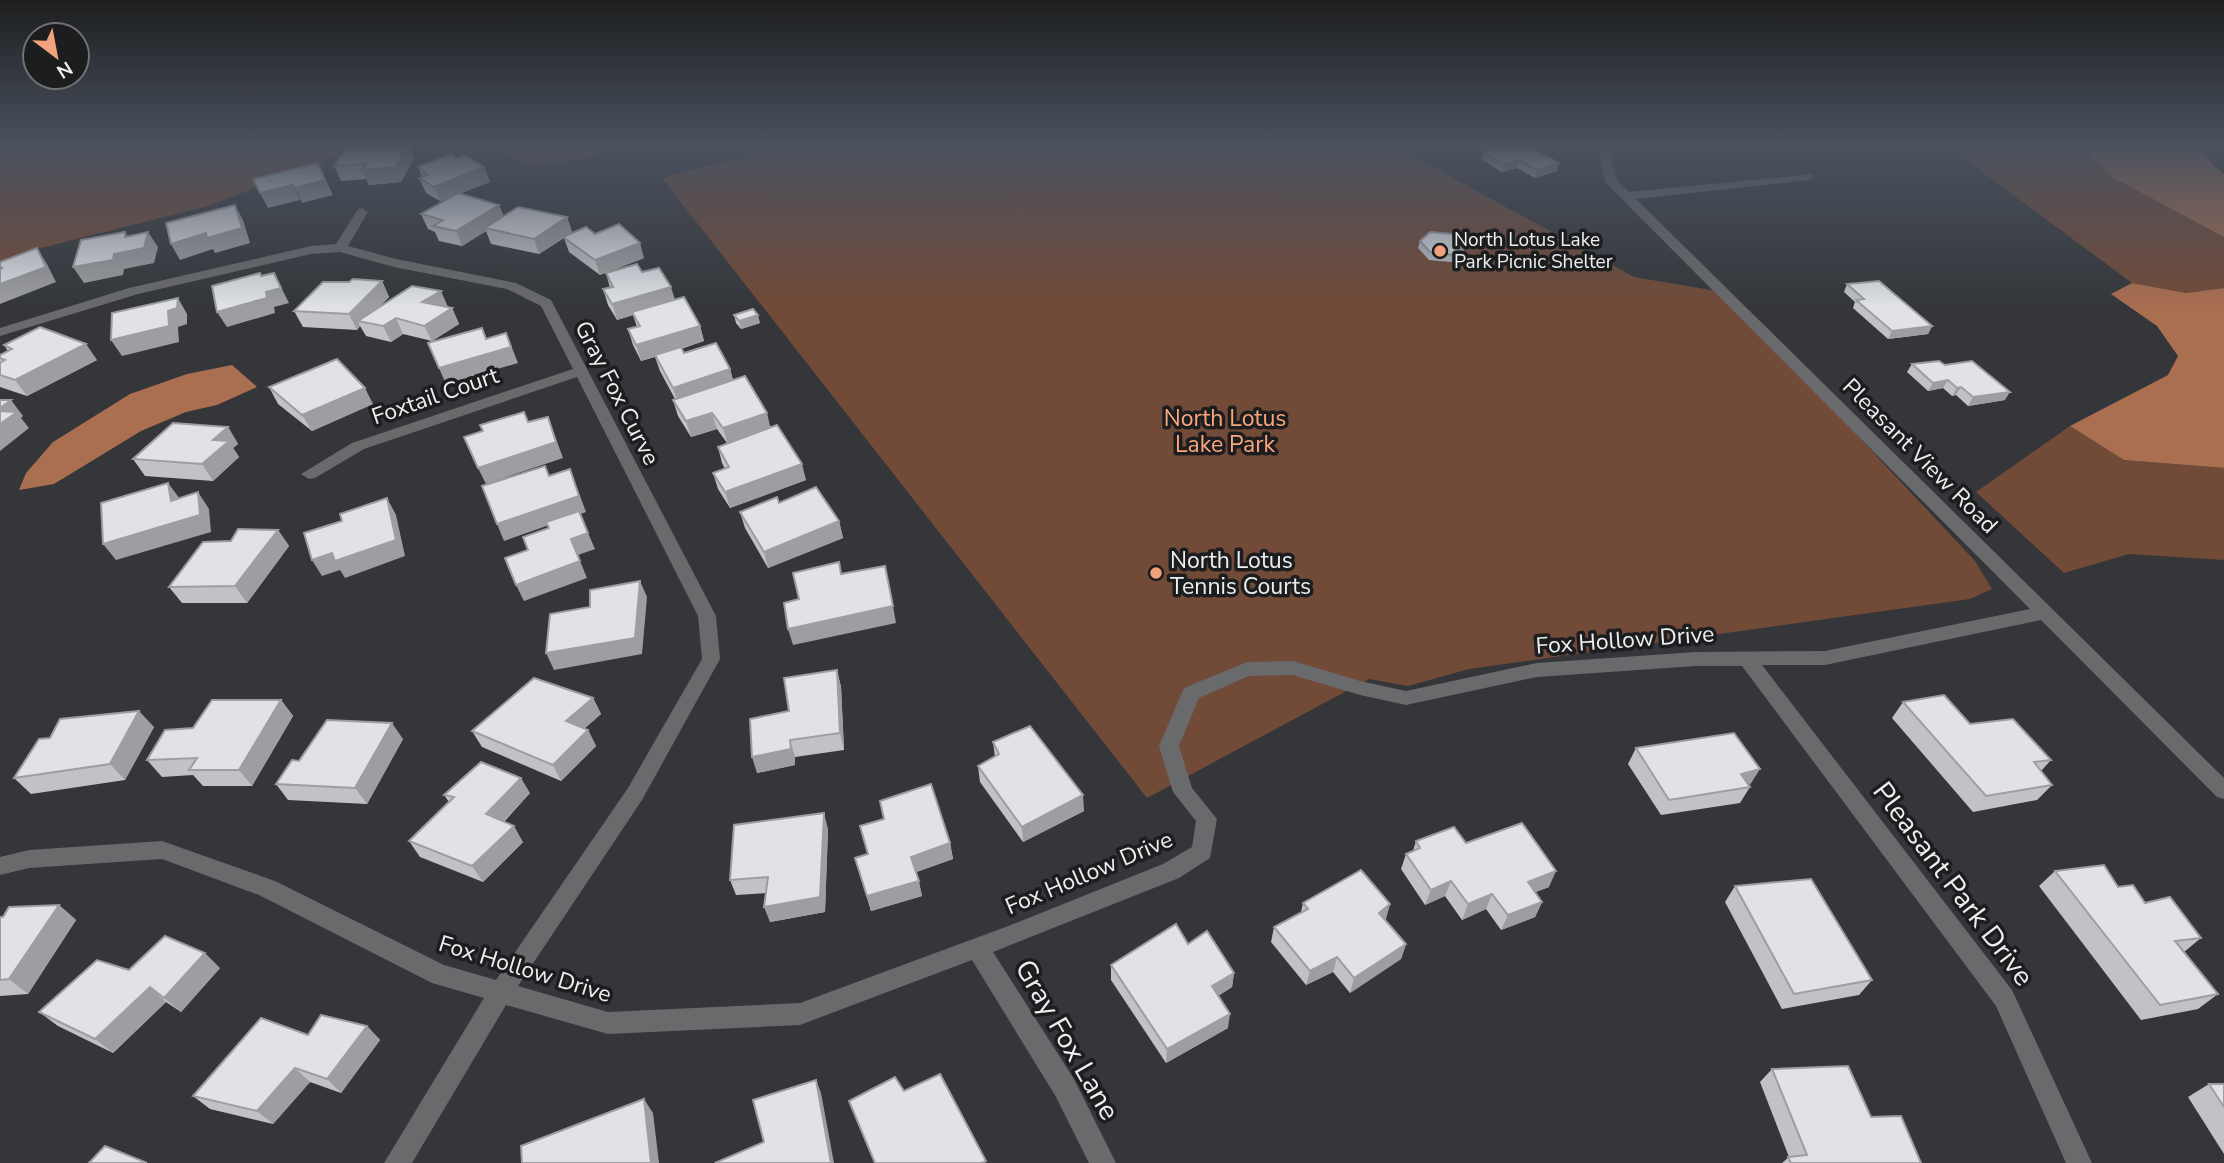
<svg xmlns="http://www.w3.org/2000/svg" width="2224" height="1163" font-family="'Nunito Sans',sans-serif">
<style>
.green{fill:#724a38}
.water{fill:#aa6e51}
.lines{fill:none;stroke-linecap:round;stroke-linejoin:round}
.minor{fill:#696a6c;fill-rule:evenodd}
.wall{fill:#c1c2c6}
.shaded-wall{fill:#9d9ea1}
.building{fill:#e0e2e6;stroke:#9d9ea1;stroke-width:2}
.poi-dot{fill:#f1a17c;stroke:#1c1d1f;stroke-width:2.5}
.labels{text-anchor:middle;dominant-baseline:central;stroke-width:7;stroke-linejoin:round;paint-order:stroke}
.far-poi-label{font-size:19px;fill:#edeef0;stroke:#1c1d1f;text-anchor:start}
.street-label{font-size:23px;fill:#edeef0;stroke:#1c1d1f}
.park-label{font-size:23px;fill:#fda67c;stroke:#1c1d1f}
.poi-label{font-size:23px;fill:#edeef0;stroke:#1c1d1f;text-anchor:start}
.near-street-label{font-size:28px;fill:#edeef0;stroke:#1c1d1f}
</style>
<rect width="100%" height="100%" fill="#343639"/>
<g class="green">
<path d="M0,144h460l-123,12 -129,50 -175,44 -33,11z"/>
<path d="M485,144h150l-51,15 -57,6z"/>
<path d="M792,144h599l243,133 89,15 252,269 17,28 -22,10 -501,70 -61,17 -39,-7 -222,119 -485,-620z"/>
<path d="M1945,144h134l33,33 112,60v51l-38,5 -54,-10z"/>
<path d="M2070,426l54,34 100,8v92l-95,-6 -65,19 -88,-81z"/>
</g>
<g class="water">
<path d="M2079,144h137l-15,6 14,17 9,7v63l-112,-60z"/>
<path d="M2132,283l54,10 38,-5v180l-100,-8 -54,-34 98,-51 10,-19 -21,-30 -46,-32z"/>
<path d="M232,365l25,22 -40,18 -31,7 -45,19 -87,53 -35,6 7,-17 27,-31 77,-48 57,-20z"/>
</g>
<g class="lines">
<path class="minor" d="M1606,144h12l-7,13 5,22 13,13 184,-18v4l-4,2 -173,19 588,579v21l-7,-2 -176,-177 -216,45h-63l250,325 80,173h-26l-70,-157 -254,-340h-46l-159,11 -131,28 -46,-10 -67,-20 -44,1 -50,22 -20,48 13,42 25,31 -7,39 -31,20 -186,74 81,127 42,84h-27l-33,-66 -84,-137 -172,65 -192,9 -102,-29 -94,158h-28l100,-165 -52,-15 -173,-88 -97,-36 -133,9 -29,7v-18l29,-7 133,-9 113,40 169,84 52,15 132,-192 74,-129 -4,-43 -121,-239 -213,72 -49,29 -6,1 -8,-5 51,-31 221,-74 -32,-63 -34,-17 -113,-22 -54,-15 -29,2 -173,40 -138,42v-8l129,-40 182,-42 25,-2 22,-35 4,-1 6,4 -20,34 48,13 120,24 35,17 165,316 4,43 -78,141 -124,186 90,26 192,-9 211,-78 152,-61 29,-17 4,-26 -23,-29 -14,-46 25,-58 63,-26 46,-1 67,20 46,10 131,-28 159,-11 129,-1 205,-42 -424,-426 -7,-26z"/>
</g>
<g class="wall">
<path d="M1474,144h51l34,19 -2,8 -22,7 -18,-10 -15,4 -20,-12 1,-8h3z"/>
<path d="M1792,144h22l-3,5z"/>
<path d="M414,158l-13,24 -32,3 -3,-6 -25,2 -7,-15z"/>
<path d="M457,158l27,9 6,15 -29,11 38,12 5,12h63l5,15 -5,3 28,-1 49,24 -44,17 -31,-23 -5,-14 -25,16 -48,-10 -5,-13 -24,15 -23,-5 -4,-9 -7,-3 -7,-15 29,-16 -10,3 -14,-8 -7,-15 3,-1 -4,-10z"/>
<path d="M1420,241l44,5 -1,7 -12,9 -22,-2 -11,-12z"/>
<path d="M642,272l33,28 25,26 4,15 -23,8 3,4 46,16 3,11 38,47 35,53 -76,28 -12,-19 -5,-16 12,-4 -3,-6 -4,-16 9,-4 -10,-14 -26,8 -13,-21 -5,-16 2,-1 -15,-28 -5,-14 -14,4 -8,-16 -5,-16 9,-2 -4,-12 -16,5 -9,-15 -5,-16 7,-1 -4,-15z"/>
<path d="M382,281l7,16 -10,10h69h-1l5,1 7,16 -27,17 -29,-7 -12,8 -25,-6 -6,-10 -3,4 -54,-3 -9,-16 55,-29z"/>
<path d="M1847,284l85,42 -4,8 -40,5 -35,-31 2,-6 -11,-10z"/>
<path d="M734,315l26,8 -19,6 -5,-6z"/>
<path d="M4,345l93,15 -70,36 -27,-9v-32l8,-4z"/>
<path d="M1912,364l33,1 60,35 -37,6 -12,-11 -4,1 -9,-8 -15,3 -21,-19z"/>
<path d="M269,387l104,17 -61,27 -34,-27z"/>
<path d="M228,427l10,17 -5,4 6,9 -26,24 -68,-5 -12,-17z"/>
<path d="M779,503l60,18 4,17 -75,30 -23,-40 -5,-16z"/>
<path d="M278,530l11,16 -42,57h-65l-13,-16 62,-46z"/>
<path d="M837,670l4,17 3,63 -49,7v8l-38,8 32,-62z"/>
<path d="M593,698l8,16 -17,15 4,1 8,16 -35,35 -79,-34 -10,-16z"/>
<path d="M281,700l12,16 -41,70h-49l-10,-11 -31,2 -15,-17 46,-32z"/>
<path d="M1903,702l67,22 81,36 -10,11 11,14 -15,15 -64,12 -81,-94z"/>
<path d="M154,727l-29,53 -94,14 -17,-16 36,-40z"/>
<path d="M403,739l-36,65 -79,-4 -12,-16 23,-23z"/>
<path d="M993,742l91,69 -61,31 -43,-60 -2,-16 17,-9z"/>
<path d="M1636,748l113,38 1,1 -10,16 -79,12 -33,-51z"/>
<path d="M530,793l-26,29 19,20 -40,40 -63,-25 -11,-16 40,-39 -5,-7z"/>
<path d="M828,829l-3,83 -55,10 -4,-29 -30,2 -6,-15z"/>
<path d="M1416,841l50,2 83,44 -14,5 7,10 -7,15 -34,13 -15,-21 -24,11 -17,-24 -20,9 -24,-36 5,-15 7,-3z"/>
<path d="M950,843l3,16 -37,13 6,24 -51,15 -16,-53z"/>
<path d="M2055,871l63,16 83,51 -17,14 34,42 -20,15 -57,11 -102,-134z"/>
<path d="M1735,886l137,94 -13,15 -77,14 -57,-107z"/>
<path d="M1303,903l87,1 -5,16 21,24 -5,15 -51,34 -17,-21 -27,13 -35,-43 3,-15 27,-15z"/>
<path d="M59,905l17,15 -48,74 -28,2v-79z"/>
<path d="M1188,944l46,29 -2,14 -14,9 10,32 -62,35 -55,-83v-15z"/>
<path d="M220,968l-39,44 -15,-10 -53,51 -55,-27 -19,-14 90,-42z"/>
<path d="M367,1026l13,14 -39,53 -31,-11 -37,42 -63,-15 -17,-13 115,-61z"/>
<path d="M1772,1069l99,48 50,46h-139l7,-6 -29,-75z"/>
<path d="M2209,1084h15v70l-36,-57z"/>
</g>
<g class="shaded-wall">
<path d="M408,144l6,14 -13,24 -32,3 -7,-15z"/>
<path d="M1519,160l-2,8 -15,4 2,-7z"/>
<path d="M318,163l15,32 -31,8 -7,-15z"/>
<path d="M1559,163l-2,8 -22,7 2,-8z"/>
<path d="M484,167l6,15 -50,19 -6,-14z"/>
<path d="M293,185l7,15 -32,8 -8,-15z"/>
<path d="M235,205l8,15 7,23 -35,10 -2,-4 -33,11 -9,-16 35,-11z"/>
<path d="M499,205l6,15 -20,8 1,3 -24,15 -6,-15z"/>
<path d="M567,217l5,15 -33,22 -5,-15z"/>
<path d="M125,232l10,15 13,-15 10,15 -4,16 -30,6 -1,6 -39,8 -11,-16 41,-13 11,-17z"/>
<path d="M640,243l4,15 -44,17 -5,-15z"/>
<path d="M1464,246l-1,7 -12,9 2,-7z"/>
<path d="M37,248l10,16 9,18 -56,22v-20z"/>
<path d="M260,273l9,16 5,-16 15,30 -15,4 1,6 -48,14 -10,-15z"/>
<path d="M382,281l7,16 -25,25 -6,-1 2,5 -3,4 -8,-16z"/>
<path d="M671,287l5,16 -44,9 1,3 -16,5 -5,-16z"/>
<path d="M441,291l7,16 -19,11 -7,-16z"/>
<path d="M178,298l9,16v10l-9,3 1,15 -57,14 -11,-16 57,-29z"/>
<path d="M452,308l7,16 -27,17 -8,-15z"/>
<path d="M758,315l2,8 -19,6 -2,-8z"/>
<path d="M396,318l7,16 -12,8 -8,-16z"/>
<path d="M700,326l4,15 -63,20 -5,-16z"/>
<path d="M1932,326l-4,8 -40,5 4,-8z"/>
<path d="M482,328l7,16 17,-11 12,30 -72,21 -7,-16 47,-29z"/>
<path d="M86,344l11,16 -70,36 -12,-16z"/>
<path d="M730,369l4,16 -56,19 -5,-16z"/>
<path d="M1948,380l-5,8 -15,3 5,-8z"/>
<path d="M1961,387l-5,8 -4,1 5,-8z"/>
<path d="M365,388l8,16 -61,27 -10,-16z"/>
<path d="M2010,392l-5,8 -37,6 5,-9z"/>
<path d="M11,400l12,16 -2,2 8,10 -29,23v-43z"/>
<path d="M712,413l5,16 -26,8 -5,-16z"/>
<path d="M767,413l4,17 -43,15 -5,-17z"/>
<path d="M548,417l15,41 -77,26 -8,-16z"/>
<path d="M228,427l10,17 -5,4 6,9 -26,24 -11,-17 11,-24z"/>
<path d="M802,464l4,16 -76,28 -5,-16z"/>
<path d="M570,469l16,43 -82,29 -7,-17z"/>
<path d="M168,483l12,16 -9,2z"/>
<path d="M198,492l11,17 2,23 -95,28 -13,-16z"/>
<path d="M387,498l9,17 9,41 -60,22 -5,-8 -18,6 -10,-16z"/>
<path d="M839,521l4,17 -75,30 -4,-16z"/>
<path d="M278,530l11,16 -42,57 -12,-17z"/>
<path d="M588,533l7,16 -17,6 -7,-16z"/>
<path d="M580,561l7,17 -63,23 -8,-16z"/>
<path d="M640,581l7,16 -5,57 -88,16 -8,-17z"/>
<path d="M893,606l3,17 -103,22 -5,-16z"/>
<path d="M837,670l4,17 3,63 -4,-17z"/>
<path d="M593,698l8,16 -27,23 -8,-16z"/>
<path d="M281,700l12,16 -41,70 -13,-16z"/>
<path d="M139,711l15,16 -29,53 -15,-16z"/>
<path d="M392,723l11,16 -36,65 -12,-16z"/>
<path d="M588,730l8,16 -35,35 -8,-16z"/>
<path d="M790,740l5,17v8l-38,8 -5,-16z"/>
<path d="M1760,769l-10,16 -9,-11z"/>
<path d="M521,778l9,15 -34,36 -10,-15z"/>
<path d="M1083,795l1,16 -61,31 -1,-15z"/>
<path d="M824,813l4,16 -3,83 -55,10 -6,-15z"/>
<path d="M514,826l9,16 -40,40 -11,-16z"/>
<path d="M950,843l3,16 -39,14 -3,-16z"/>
<path d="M1556,871l-7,16 -28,11 7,-16z"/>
<path d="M919,881l3,15 -51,15 -4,-15z"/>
<path d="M1451,881l-6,15 -20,9 6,-15z"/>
<path d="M1492,894l-6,15 -24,11 6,-16z"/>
<path d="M1542,902l-7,15 -34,13 7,-15z"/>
<path d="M1390,904l-4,15 -11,9 4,-15z"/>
<path d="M59,905l17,15 -48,74 -19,-15z"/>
<path d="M1406,944l-5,15 -51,34 4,-15z"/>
<path d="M205,953l15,15 -39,44 -17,-14z"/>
<path d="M1337,957l-4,15 -27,13 4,-14z"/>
<path d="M1234,973l-2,14 -22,14 2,-15z"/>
<path d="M150,987l16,15 -53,51 -18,-14z"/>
<path d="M1230,1014l-2,14 -62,35 1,-14z"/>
<path d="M367,1026l13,14 -39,53 -14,-14z"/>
<path d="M295,1068l15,14 -37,42 -16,-13z"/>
<path d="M816,1080l5,13 13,70h-3z"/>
<path d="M644,1099l9,14 6,50h-8z"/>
</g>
<g class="building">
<path d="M407,144l-12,23 -33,3 4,-6 -32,2 12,-18z"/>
<path d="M1488,144h37l34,19 -22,7 -18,-10 -15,5 -21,-13 13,-3z"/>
<path d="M451,154l6,4 8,-3 19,12 -50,20 -15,-9 9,-3 -10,-8z"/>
<path d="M318,163l7,17 -30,8 -2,-3 -33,8 -7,-14z"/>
<path d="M458,193l41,12 -43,26 -23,-5 10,-6 -22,-6z"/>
<path d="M235,205l7,23 -35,10 -1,-5 -35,11 -5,-21z"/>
<path d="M518,207l49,10 -33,22 -49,-11z"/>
<path d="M619,224l21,19 -45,17 -32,-23 23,-10 9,7z"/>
<path d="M125,232v5l23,-5 -4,16 -30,6 -1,6 -40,7 8,-27z"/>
<path d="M1430,232l23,2 11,12 -11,9 -23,-3 -10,-11z"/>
<path d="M37,248l9,19 -46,17v-15l2,-1 -2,-2v-4z"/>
<path d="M637,264l5,8 17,-4 12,19 -59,17 -9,-15 10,-2 -7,-14z"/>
<path d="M260,273l1,3 13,-3 7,15 -15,4 1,6 -50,14 -5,-26z"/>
<path d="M353,279l29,2 -33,33 -55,-3 29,-29h26z"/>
<path d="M1879,281l53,45 -40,5 -36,-31 8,-1 -17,-15z"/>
<path d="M412,286l29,5 -19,11 30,6 -28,18 -28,-8 -13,8 -25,-5z"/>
<path d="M684,297l16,29 -64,19 -8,-16 12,-3 -8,-14z"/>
<path d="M178,298l-1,10 -9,3 1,15 -58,14 1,-27z"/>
<path d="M753,309l5,6 -19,6 -5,-6z"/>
<path d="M40,327l46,17 -71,36 -15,-5v-12l5,-3 -5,-2v-3l12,-6 -8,-4z"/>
<path d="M482,328l4,11 20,-6 5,14 -72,21 -11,-25z"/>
<path d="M716,343l14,26 -57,19 -18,-33 26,-8 3,6z"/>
<path d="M337,359l28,29 -63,27 -33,-28z"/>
<path d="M1939,361l6,4 27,-4 38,31 -37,5 -12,-10 -4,1 -9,-8 -15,3 -21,-19z"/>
<path d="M745,376l22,37 -44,15 -11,-15 -26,8 -13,-21z"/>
<path d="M0,400h11l-11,8z"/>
<path d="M0,411l17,1 -17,12z"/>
<path d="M524,412l4,10 20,-5 8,25 -78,26 -14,-31 19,-6 -3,-6z"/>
<path d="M173,423l55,4 -15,13 16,1 -27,23 -69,-5z"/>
<path d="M777,425l25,39 -77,28 -12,-19 16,-6 -11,-20z"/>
<path d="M545,466l4,10 21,-7 9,27 -82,28 -15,-38z"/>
<path d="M168,483l3,18 27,-9 2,23 -97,29 -2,-41z"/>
<path d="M816,487l23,34 -75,31 -24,-40 37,-15 2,6z"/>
<path d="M387,498l9,42 -61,21 -3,-8 -20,7 -8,-27 38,-12 -2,-7z"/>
<path d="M579,511l9,22 -17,6 9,22 -64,24 -11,-27 23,-8 -5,-13 26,-9 -3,-6z"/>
<path d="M238,529l40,1 -43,56 -66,1 34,-45 28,-1z"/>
<path d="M839,562l2,12 44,-8 8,40 -105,23 -4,-26 15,-4 -6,-26z"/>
<path d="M640,581l-5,57 -89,15 4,-39 40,-7v-17z"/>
<path d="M837,670l3,63 -50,7 1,9 -39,8 -2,-38 39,-8 -5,-33z"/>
<path d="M534,678l59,20 -27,23 22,9 -35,35 -81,-34z"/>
<path d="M1944,695l26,29 43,-5 38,41 -17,2 18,23 -66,11 -83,-94z"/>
<path d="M212,700h69l-42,70h-50l8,-12 -50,2 18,-30 28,-2z"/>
<path d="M139,711l-29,53 -96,14 25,-39 11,-1 10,-19z"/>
<path d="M327,720l65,3 -37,65 -79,-4 16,-24 7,1z"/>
<path d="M1030,726l53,69 -61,32 -44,-61 21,-12 -6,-12z"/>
<path d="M1734,733l26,36 -19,5 9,13 -81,13 -33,-52z"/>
<path d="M481,762l40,16 -35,36 28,12 -42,40 -63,-25 45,-44 -10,-2z"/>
<path d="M931,784l19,59 -39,14 8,24 -52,15 -12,-38 13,-4 -8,-28 24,-7 -4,-18z"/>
<path d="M824,813l-4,84 -56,10 4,-30 -38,3 4,-55z"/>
<path d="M1522,823l34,48 -28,11 14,20 -34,13 -16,-21 -24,10 -17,-23 -20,9 -25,-36 14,-6 -4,-7 38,-14 12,16z"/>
<path d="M2104,865l14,22 15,-2 12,18 25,-6 31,41 -26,3 43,53 -58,11 -105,-134z"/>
<path d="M1361,870l29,34 -11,9 27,31 -52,34 -17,-21 -27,14 -36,-44 34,-18 -5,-6z"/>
<path d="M1811,879l61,101 -78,14 -59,-108z"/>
<path d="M59,905l-50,74 -9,1v-63h3l6,-10z"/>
<path d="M1176,924l12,20 19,-13 27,42 -22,13 18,28 -63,35 -56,-84z"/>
<path d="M165,936l40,17 -41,45 -14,-11 -55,52 -56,-27 58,-52 32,10z"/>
<path d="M321,1015l46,11 -40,53 -32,-11 -38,43 -64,-15 68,-78 47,17z"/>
<path d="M1848,1066l23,51 30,-1 20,47h-130l-3,-6 19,-2 -35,-86z"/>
<path d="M940,1074l46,87 -4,2h-107l-26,-62 46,-24 9,14z"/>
<path d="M816,1080l15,83h-116l49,-21 -11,-42z"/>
<path d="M2209,1084h15v23z"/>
<path d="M644,1099l7,64h-129l-1,-17z"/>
<path d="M105,1146l42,17h-58z"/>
</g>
<linearGradient id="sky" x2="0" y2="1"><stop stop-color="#1d1e1f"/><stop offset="0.47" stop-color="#4a525f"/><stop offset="1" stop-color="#4a525f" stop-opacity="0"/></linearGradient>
<rect width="2224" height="307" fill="url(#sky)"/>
<g class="poi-dot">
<circle cx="1440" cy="251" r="7"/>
<circle cx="1156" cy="573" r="7"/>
</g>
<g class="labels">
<g class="far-poi-label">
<text x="1454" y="240">North Lotus Lake<tspan x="1454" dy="22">Park Picnic Shelter</tspan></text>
</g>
<g class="street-label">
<text transform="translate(617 393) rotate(63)">Gray Fox Curve</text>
<text transform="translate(435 396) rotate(-19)">Foxtail Court</text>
<text transform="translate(1920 456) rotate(45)">Pleasant View Road</text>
<text transform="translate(1625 640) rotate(-4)">Fox Hollow Drive</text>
<text transform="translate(1089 873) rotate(-23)">Fox Hollow Drive</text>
<text transform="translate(525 969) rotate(17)">Fox Hollow Drive</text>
</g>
<g class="park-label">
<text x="1225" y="418">North Lotus<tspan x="1225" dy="26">Lake Park</tspan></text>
</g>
<g class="poi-label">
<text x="1170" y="560">North Lotus<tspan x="1170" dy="26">Tennis Courts</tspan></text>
</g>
<g class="near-street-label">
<text transform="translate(1953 884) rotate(53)">Pleasant Park Drive</text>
<text transform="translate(1067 1040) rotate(60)">Gray Fox Lane</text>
</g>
</g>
<g transform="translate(56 56) rotate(148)"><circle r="33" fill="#1c1d1f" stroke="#707173" stroke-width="2"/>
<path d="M0-5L12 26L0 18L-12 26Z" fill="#f1a17c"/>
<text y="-10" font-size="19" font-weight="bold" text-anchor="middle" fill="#edeef0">N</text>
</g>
</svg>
